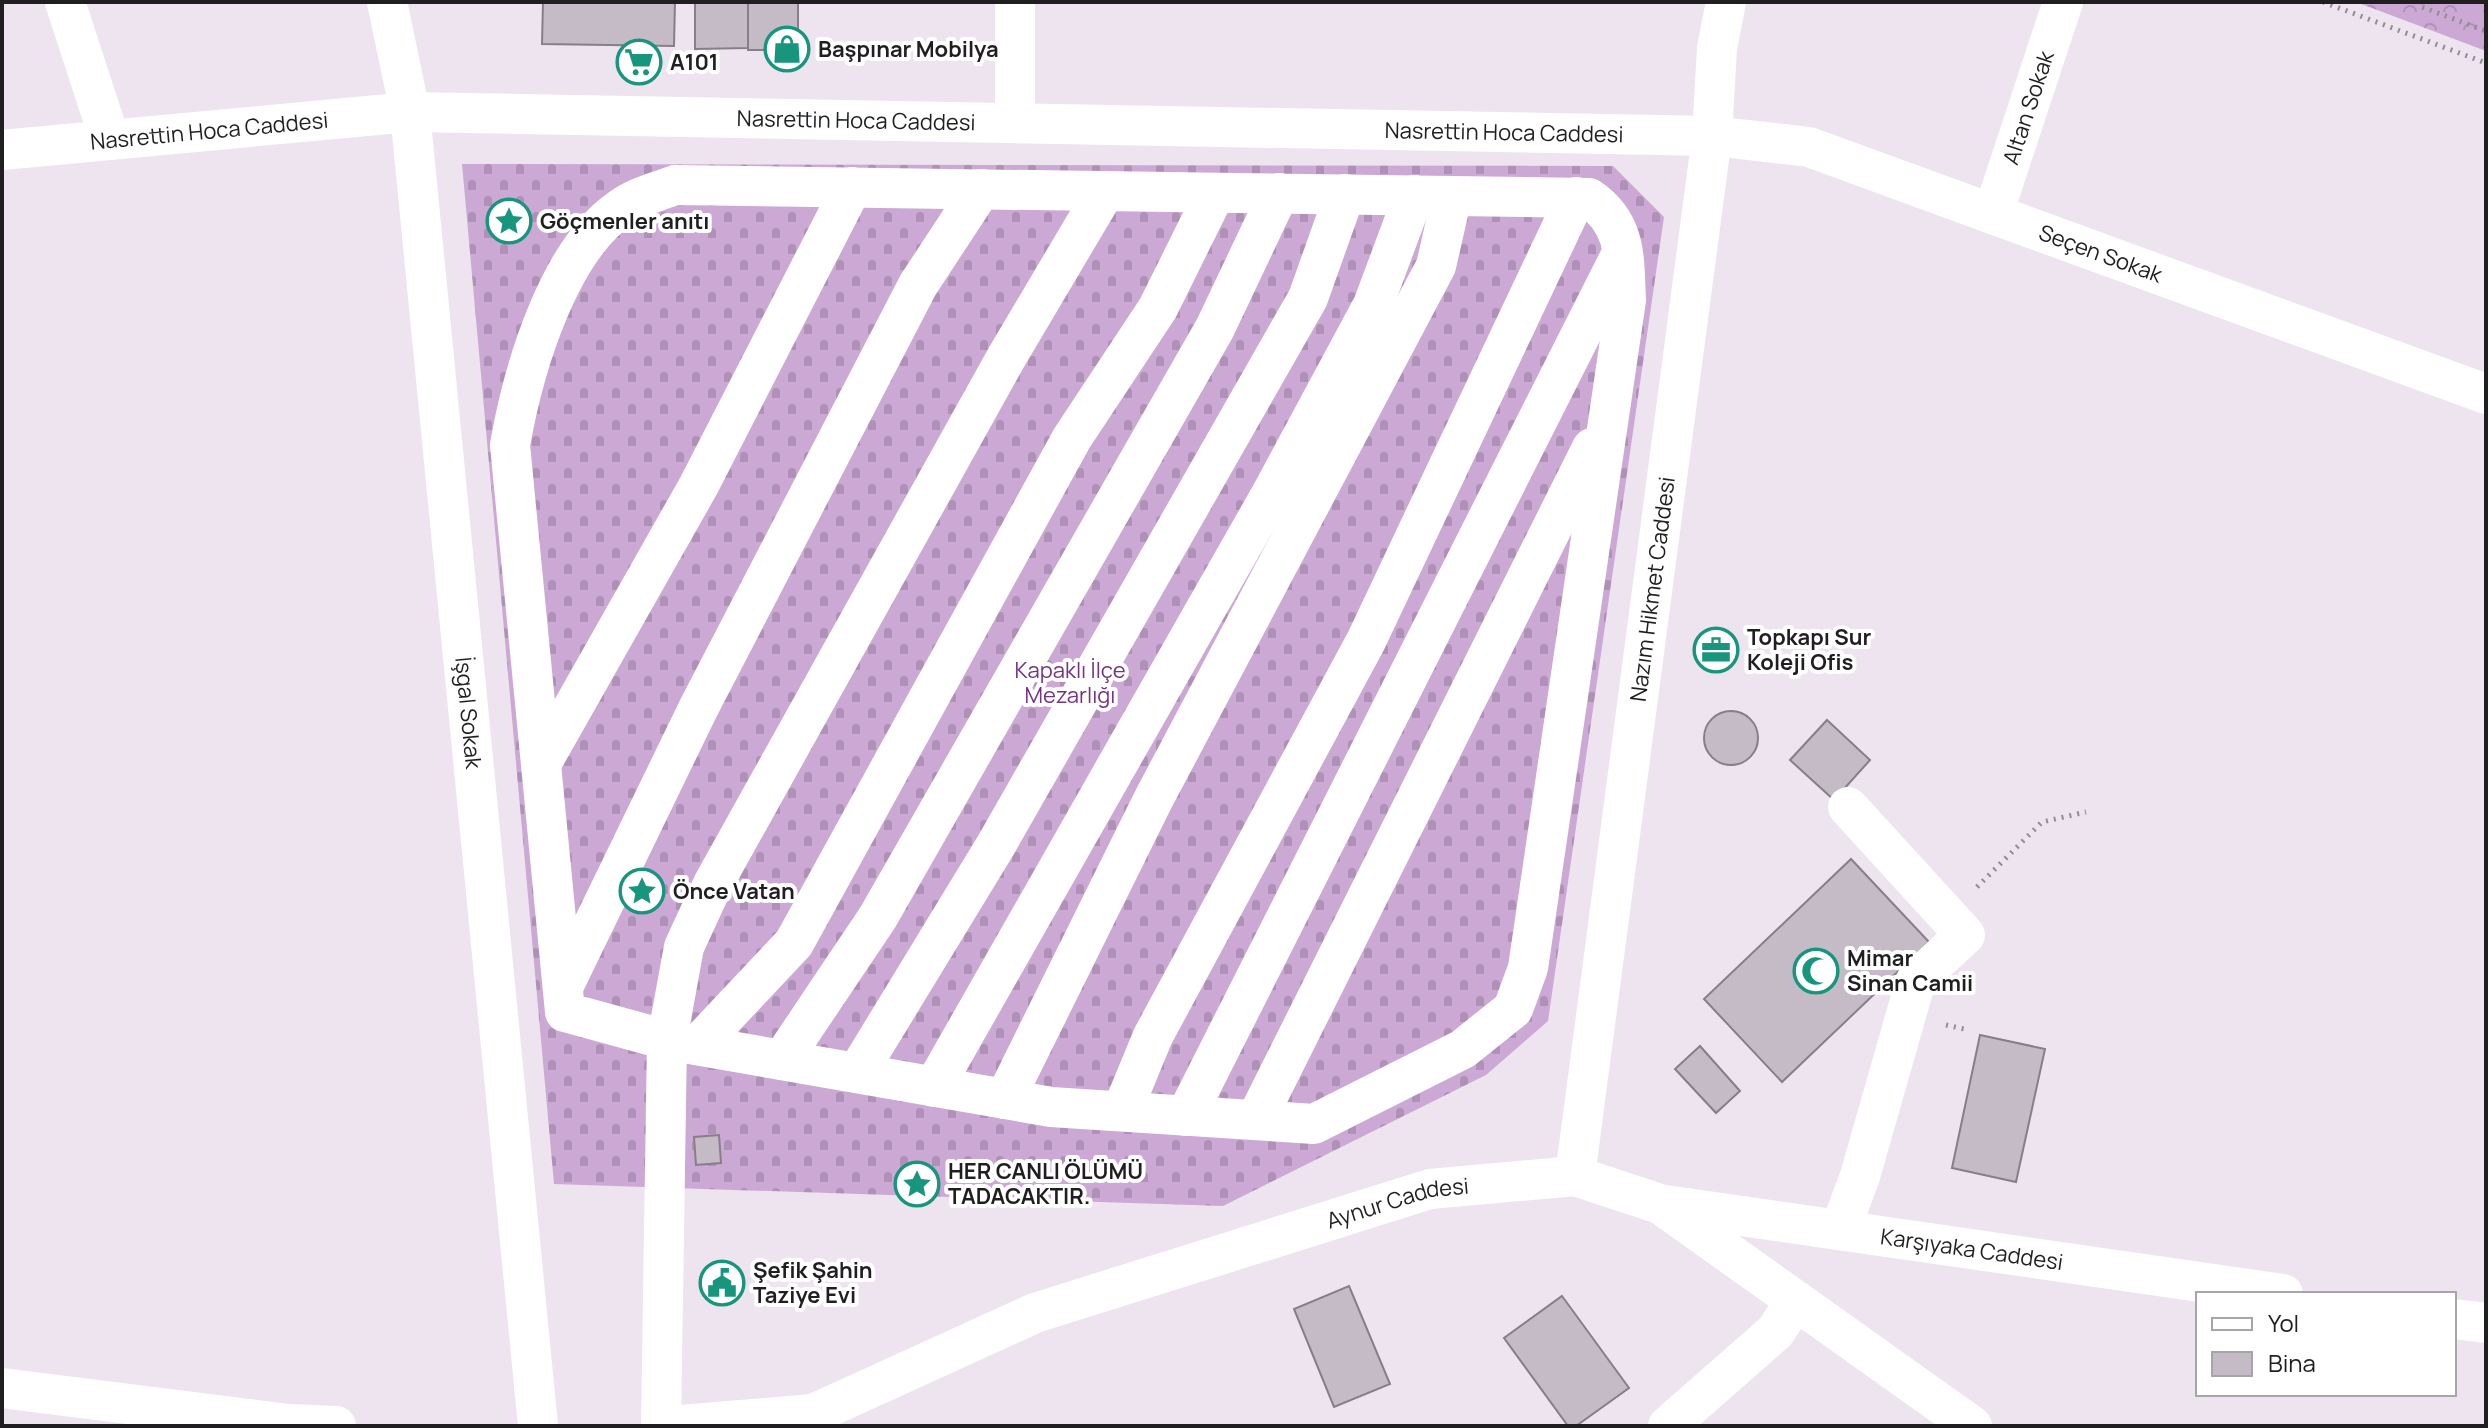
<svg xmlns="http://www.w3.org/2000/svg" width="2488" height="1428" font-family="Manrope,sans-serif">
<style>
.forest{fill:url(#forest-crowns)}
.cemetery{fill:url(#cemetery-stones)}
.building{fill:#c4bbc6;stroke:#867e88;stroke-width:2}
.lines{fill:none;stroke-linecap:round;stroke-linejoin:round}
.path{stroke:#938c94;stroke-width:5;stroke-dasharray:2 6;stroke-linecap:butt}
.minor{stroke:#fff;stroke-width:40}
.labels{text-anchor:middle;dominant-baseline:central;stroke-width:8;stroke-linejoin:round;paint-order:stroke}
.poi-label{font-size:22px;font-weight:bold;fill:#211e22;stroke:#fff;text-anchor:start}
.street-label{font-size:22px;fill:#211e22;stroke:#fff}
.park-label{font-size:22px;fill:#733482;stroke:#fff}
</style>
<defs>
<pattern id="forest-crowns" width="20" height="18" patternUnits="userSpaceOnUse" patternTransform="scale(2)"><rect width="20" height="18" fill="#cca8d5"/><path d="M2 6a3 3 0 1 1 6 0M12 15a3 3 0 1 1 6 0" fill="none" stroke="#af90b7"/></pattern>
<pattern id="cemetery-stones" width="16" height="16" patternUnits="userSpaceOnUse" patternTransform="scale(2)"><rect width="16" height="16" fill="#cca8d5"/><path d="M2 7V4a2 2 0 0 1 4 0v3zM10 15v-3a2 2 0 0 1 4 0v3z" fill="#af90b7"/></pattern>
</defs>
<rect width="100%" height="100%" fill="#ede4ef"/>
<path class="forest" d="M2356,2h130v49z"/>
<path class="cemetery" d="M462,164l1151,2 51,51 -116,804 -62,54 -263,131 -669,-22z"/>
<g class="building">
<path d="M543,2h132l-1,44 -132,-2z"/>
<path d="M695,2h53v46l-53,1z"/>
<rect x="748" y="2" width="50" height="48"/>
<circle cx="1731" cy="738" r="27"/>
<path d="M1827,720l43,40 -36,40 -44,-40z"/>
<path d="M1851,859l78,83 -147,140 -78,-83z"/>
<path d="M1980,1035l65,14 -29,133 -64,-14z"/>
<path d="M1700,1046l40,45 -24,22 -41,-44z"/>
<path d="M719,1135l2,28 -25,2 -2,-28z"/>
<path d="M1349,1286l41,98 -56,23 -40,-98z"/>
<path d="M1562,1296l67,92 -53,38h-8l-64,-88z"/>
</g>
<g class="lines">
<g class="path">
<path d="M2323,2l163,61"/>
<path d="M2421,2l-2,4 67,25"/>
<path d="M1977,887l65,-65 44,-10"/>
<path d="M1946,1025l18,4"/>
</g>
<g class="minor">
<path d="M65,2l45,138"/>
<path id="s1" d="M387,2l23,110 128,1314"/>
<path d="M1015,2v119"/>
<path id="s2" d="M2,150l408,-38 1302,24 97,11 677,247"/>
<path d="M675,185l914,13c38,26 35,60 37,102l-98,668 -15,41 -50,40 -149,75 -263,-17 -384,-67 -102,-28 -55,-567c13,-74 49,-202 119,-242 14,-8 31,-12 46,-18z"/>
<path id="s3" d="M1993,214l70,-212"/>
<path d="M541,764l158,-279 153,-298"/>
<path d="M563,987l135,-278 220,-424 63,-96"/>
<path d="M698,1045l96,-102 278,-505 86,-130 57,-115"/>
<path d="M782,1060l96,-143 337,-589 64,-135"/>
<path d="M857,1073l139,-228 312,-547 37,-104"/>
<path d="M934,1087l339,-596 100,-186 41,-110"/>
<path d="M1005,1099l148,-299 283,-534 16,-70"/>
<path d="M1122,1111l31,-75 213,-395 210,-444"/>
<path d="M1186,1116l435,-861"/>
<path d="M1256,1120l336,-672"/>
<path id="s4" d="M1575,1176l137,-1040 5,-88 9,-46"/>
<path id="s5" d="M1665,1205l618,89"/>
<path d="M1840,1230l20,-54 56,-196 49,-45 -117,-128"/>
<path d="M2454,1319l32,4"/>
<path d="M2,1388l286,36 48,2"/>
<path d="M661,1426l6,-386 17,-93 29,-63 293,-526 99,-167"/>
<path d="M669,1426l144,-12"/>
<path id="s6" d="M787,1426l248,-113 395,-124 145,-13 85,28 312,222"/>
<path d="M1668,1426l107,-94 21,-31"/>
</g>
</g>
<defs>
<g id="shop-ring" transform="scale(2.3)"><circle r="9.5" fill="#fff" stroke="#18957d" stroke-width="1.5"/><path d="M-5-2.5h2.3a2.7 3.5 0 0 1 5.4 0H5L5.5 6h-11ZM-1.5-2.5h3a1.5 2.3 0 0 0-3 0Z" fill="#18957d"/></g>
<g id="supermarket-ring" transform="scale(2.3)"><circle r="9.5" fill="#fff" stroke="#18957d" stroke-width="1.5"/><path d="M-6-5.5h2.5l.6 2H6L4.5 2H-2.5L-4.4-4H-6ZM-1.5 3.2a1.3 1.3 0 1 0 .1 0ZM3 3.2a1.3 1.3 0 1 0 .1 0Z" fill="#18957d"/></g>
<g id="sight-ring" transform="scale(2.3)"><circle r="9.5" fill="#fff" stroke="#18957d" stroke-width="1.5"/><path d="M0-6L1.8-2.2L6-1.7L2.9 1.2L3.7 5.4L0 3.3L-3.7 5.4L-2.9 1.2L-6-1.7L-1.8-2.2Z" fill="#18957d"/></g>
<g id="office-ring" transform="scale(2.3)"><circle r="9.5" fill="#fff" stroke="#18957d" stroke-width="1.5"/><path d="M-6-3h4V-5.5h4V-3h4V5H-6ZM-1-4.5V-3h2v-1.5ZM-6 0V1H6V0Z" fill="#18957d"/></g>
<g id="mosque-ring" transform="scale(2.3)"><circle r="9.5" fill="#fff" stroke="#18957d" stroke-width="1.5"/><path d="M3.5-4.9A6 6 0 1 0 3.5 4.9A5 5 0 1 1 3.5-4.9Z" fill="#18957d"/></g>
<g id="civic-ring" transform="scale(2.3)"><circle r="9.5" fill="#fff" stroke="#18957d" stroke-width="1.5"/><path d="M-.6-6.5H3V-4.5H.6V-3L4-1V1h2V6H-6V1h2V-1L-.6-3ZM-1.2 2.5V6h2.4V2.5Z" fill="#18957d"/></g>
</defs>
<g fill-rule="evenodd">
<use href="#shop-ring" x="787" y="49"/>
<use href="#supermarket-ring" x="639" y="62"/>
<use href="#sight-ring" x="509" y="221"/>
<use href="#office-ring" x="1716" y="650"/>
<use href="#sight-ring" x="642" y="891"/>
<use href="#mosque-ring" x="1816" y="971"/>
<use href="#sight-ring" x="917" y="1184"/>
<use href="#civic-ring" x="722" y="1283"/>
</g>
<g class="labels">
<g class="poi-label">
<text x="818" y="49">Başpınar Mobilya</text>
<text x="670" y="62">A101</text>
<text x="540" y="221">Göçmenler anıtı</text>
<text x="1747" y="637">Topkapı Sur<tspan x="1747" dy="25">Koleji Ofis</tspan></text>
<text x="673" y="891">Önce Vatan</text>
<text x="1847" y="958">Mimar<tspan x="1847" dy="25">Sinan Camii</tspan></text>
<text x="948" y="1171">HER CANLI ÖLÜMÜ<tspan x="948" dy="25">TADACAKTIR.</tspan></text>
<text x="753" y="1270">Şefik Şahin<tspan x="753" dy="25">Taziye Evi</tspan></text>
</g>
<g class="street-label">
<text stroke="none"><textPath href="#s3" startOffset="112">Altan Sokak</textPath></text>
<text stroke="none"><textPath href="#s2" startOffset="856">Nasrettin Hoca Caddesi</textPath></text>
<text stroke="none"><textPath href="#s2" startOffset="208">Nasrettin Hoca Caddesi</textPath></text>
<text stroke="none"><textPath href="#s2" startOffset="1504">Nasrettin Hoca Caddesi</textPath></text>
<text stroke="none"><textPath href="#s2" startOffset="2120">Seçen Sokak</textPath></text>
<text stroke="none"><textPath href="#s4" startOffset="592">Nazım Hikmet Caddesi</textPath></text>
<text stroke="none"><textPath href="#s1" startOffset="716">İşgal Sokak</textPath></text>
<text stroke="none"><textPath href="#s6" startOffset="652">Aynur Caddesi</textPath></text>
<text stroke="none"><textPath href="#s5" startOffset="310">Karşıyaka Caddesi</textPath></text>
</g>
<g class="park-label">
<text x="1070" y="670">Kapaklı İlçe<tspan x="1070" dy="25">Mezarlığı</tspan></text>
</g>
</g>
<rect width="2488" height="1428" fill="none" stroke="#211e22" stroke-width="8"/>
<rect x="2196" y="1292" width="260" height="104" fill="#ffffff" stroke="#a6a5a7" stroke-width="2"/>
<rect x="2212" y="1318" width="40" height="12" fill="#ffffff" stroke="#a6a5a7" stroke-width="2"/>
<text x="2268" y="1332" font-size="24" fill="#211e22">Yol</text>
<rect x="2212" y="1352" width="40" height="24" fill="#c4bbc6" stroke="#a6a5a7" stroke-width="2"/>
<text x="2268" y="1372" font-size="24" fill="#211e22">Bina</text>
</svg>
